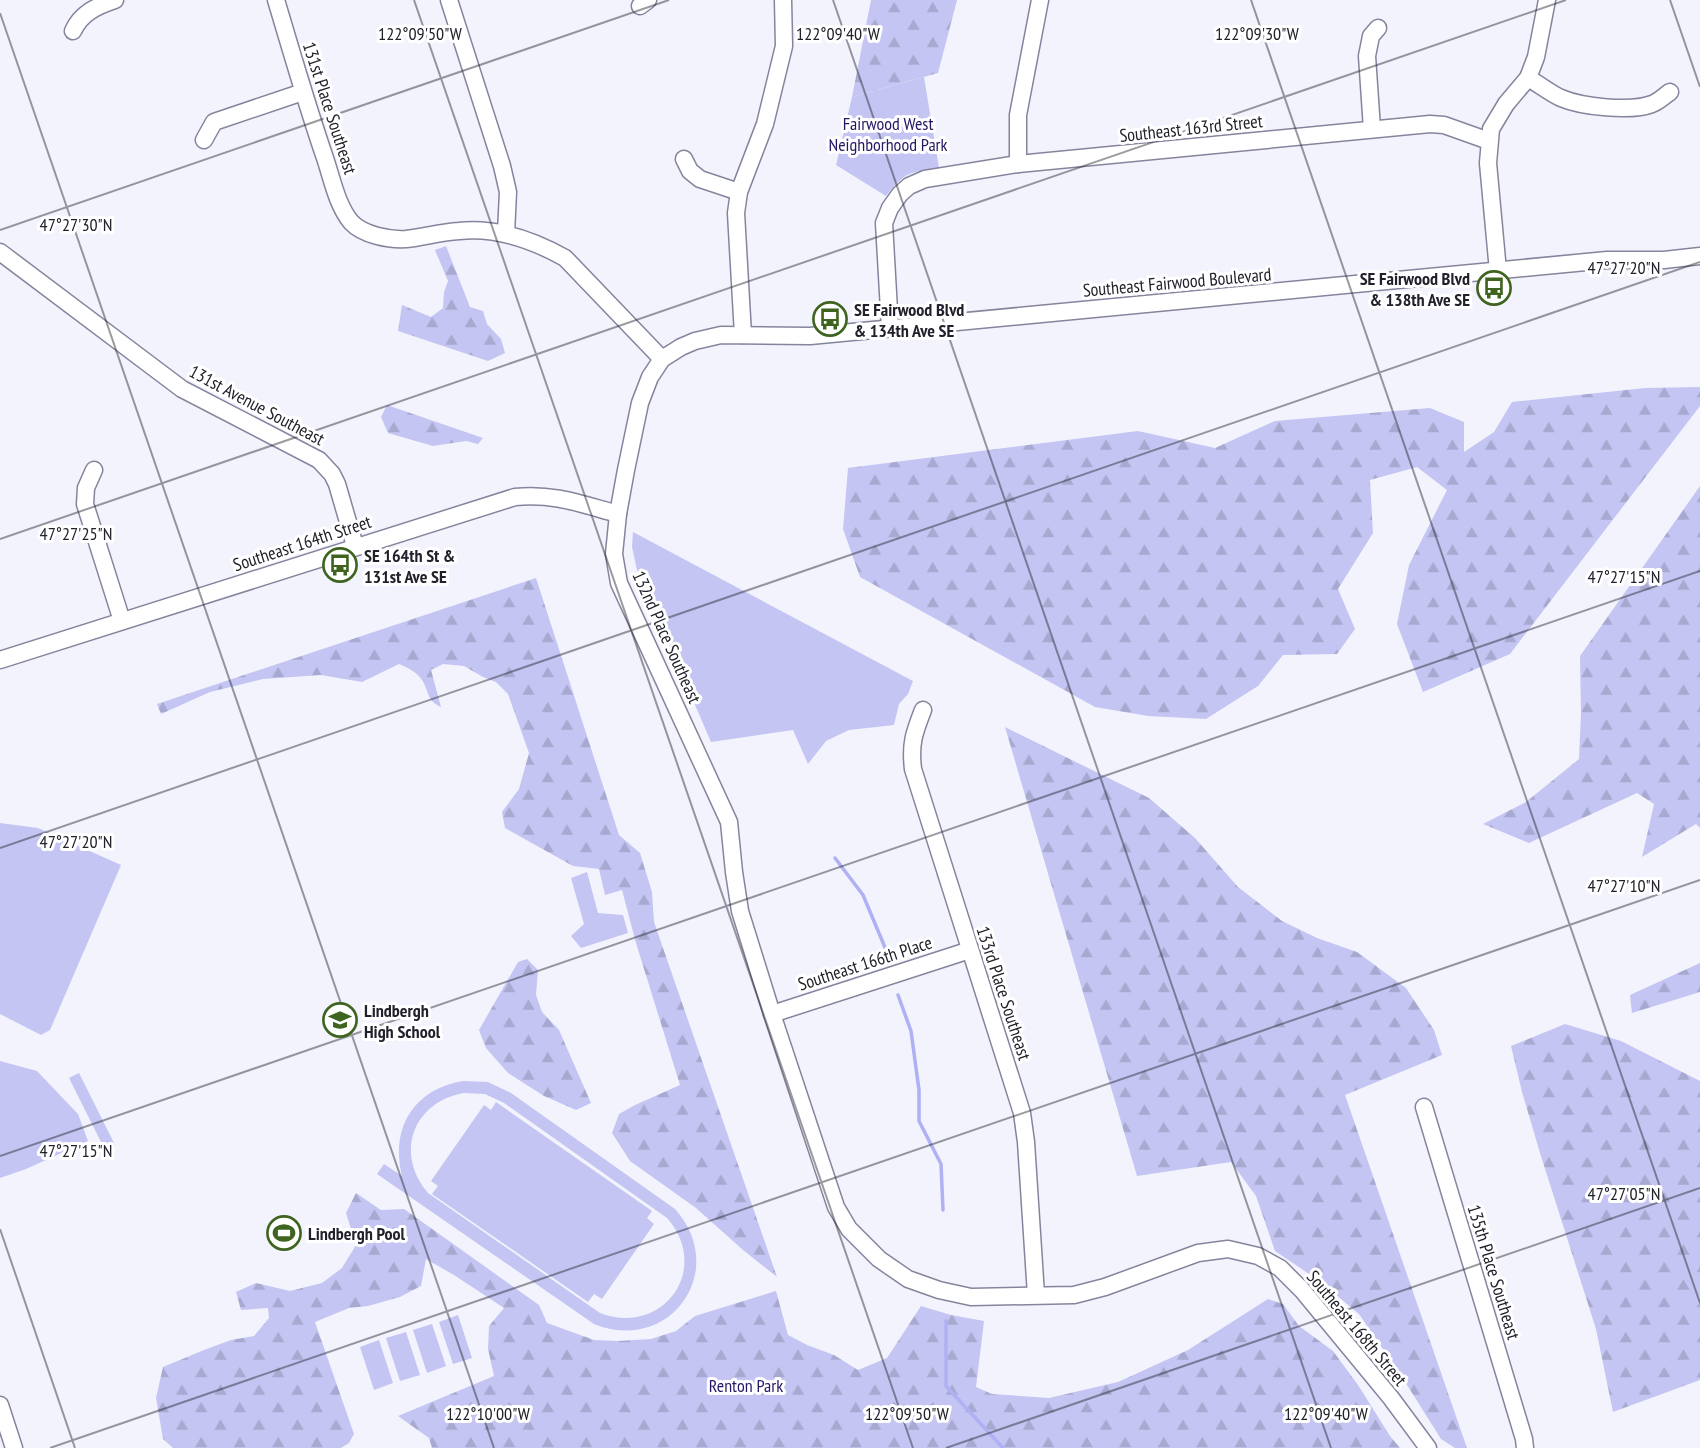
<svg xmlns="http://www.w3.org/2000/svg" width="1700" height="1448" font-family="'PT Sans Narrow',sans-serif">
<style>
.green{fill:#c4c5f2;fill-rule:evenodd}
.forest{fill:url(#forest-firs)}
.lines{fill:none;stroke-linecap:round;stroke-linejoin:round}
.stream{stroke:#b0b0f5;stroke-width:3.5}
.minor-casing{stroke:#84859d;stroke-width:19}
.minor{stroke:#fff;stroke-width:16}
.ticks{fill:none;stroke:#21212b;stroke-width:2;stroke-opacity:0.45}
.labels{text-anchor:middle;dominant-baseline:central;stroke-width:6;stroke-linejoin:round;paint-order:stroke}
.street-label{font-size:18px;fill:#21212b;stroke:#fff}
.park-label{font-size:18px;fill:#261764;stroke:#fff}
.poi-label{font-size:18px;font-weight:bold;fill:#21212b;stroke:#fff;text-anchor:start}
.ticks-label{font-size:18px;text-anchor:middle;fill:#21212b;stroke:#fff;stroke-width:6;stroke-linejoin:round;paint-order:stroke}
</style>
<defs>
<pattern id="forest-firs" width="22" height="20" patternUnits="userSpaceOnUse" patternTransform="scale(1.75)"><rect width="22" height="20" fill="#c4c5f2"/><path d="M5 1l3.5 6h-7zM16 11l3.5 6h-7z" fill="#a8a9d0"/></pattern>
</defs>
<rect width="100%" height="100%" fill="#f3f3fe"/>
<g class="green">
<path d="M924,77l15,91c-31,5 -33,3 -53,28l-50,-31 16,-68z"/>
<path d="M633,532l280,149 -5,13 -9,10 -5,21 -45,5 -23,11 -18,23 -15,-34 -82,12 -74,-172 -5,-23z"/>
<path d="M0,823l38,5 83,37 -71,165 -9,5 -41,-21z"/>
<path d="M587,872l11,41 25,2 5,18 -47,15 -10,-12 13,-12 -13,-46z"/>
<path d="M0,1061l37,10 41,43 10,27 -62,28 -26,9z"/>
<path d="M79,1073l36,72 -10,5 -36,-72z"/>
<path d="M463,1081l25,1 23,11 164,116c55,61 -5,146 -81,115l-217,-150 7,-10 18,12c-12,-48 12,-87 61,-95zM464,1093l21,1 19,9 163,115c45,51 -4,119 -67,95l-172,-120c-34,-40 -15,-91 36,-100z"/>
<path d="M496,1102l156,109 -5,7 7,6 -52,75 -8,-5 -6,8 -156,-108 6,-8 -7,-5 53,-76 7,5z"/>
<path d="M458,1315l14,43 -19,6 -14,-42z"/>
<path d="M432,1324l14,42 -19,7 -14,-43z"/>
<path d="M406,1332l14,43 -20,6 -14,-43z"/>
<path d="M379,1340l14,43 -19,7 -14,-43z"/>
</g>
<g class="forest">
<path d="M871,0h86l-19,73 -86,24z"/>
<path d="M446,246l24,61 13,4 4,13 14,15 4,14 -17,8 -90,-30 4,-26 29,12 12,-9 1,-16 4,-11 -13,-31z"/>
<path d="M1700,387v19l-190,248 -87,38 -26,-68 12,-59 38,-75 -30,-23 -47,13 3,53 -35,56 17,40 -18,25 -54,1 -25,31 -52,33 -58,-3 -53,-9 -235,-130 -17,-48 5,-61 290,-37 77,17 60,-27 155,-13 34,14v30l30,-20 18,-30 133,-14z"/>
<path d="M387,405l96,33 -5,6 -12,-3 -33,5 -45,-13 -7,-16z"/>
<path d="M1700,486v342l-4,-4 -54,33 12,-53 -17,-11 -108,50 -46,-19 43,-22 53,-43 2,-46 -1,-57z"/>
<path d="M536,578l83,257 21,18 12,39 2,30 123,355 -34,-27 -47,-42 -66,-47 -18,-28 7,-19 16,-9 45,-20 -44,-142 -14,-53 -17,5 -6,-26 -26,-3 -68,-38 -3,-16 17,-23 10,-36 -21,-59 -12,-12 -13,-5 -19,-11 -21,-2 -12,6 10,37c-15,-7 -11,-14 -19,-27 -5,-8 -14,-12 -23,-16l-37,18 -41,-7 -58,4 -53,13 -49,22 -4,-10z"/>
<path d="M1005,727l144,71 46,40 43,49 44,34 35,17 40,14 49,36 28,42 8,25 -97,40 122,353h-12l-14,-9 -39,-62 -43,-63 -41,-34 -43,-29 -19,-55 -25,-34 -94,14z"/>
<path d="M527,959l11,11 -2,25 6,17 17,18 32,73 -15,7 -32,-14 -36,-23 -22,-25 -7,-18 39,-68z"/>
<path d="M1700,963v29l-68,21 -2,-18z"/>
<path d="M1565,1024l56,17 79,40v299l-87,32 -17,-83 -56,-176 -18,-61 -11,-46z"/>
<path d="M356,1193l25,17 23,-1 135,96 8,18 47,17 24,1 33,-2 25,-8 19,-15 81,-25 12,44 19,10 27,10 24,15 29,-12 34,-52 30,9 33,6 -8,66 16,7 57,4 69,-16 70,-32 80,-51 15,5 16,22 34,25 25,34 32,51 10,12h-968l-3,-10 -31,-22 96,-40 -6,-27 1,-23 15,-18 -50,-33 -28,-16 -5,27 -21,11 -32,9 -19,2 -34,14 39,112 -5,9 -8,5h-168l-10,-9 -7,-41 7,-31 41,-17 27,-10 23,-4 15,-18 -1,-10 -27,2 -5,-18 20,-9 34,8 32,-8 20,-15 14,-23 -10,-32z"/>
</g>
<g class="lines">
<g class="stream">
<path d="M835,858l28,37 26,62"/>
<path d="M898,995l13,36 8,59v31l22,43 2,46"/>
<path d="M946,1321v65l57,62"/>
</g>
<g class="minor-casing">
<g id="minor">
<path d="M276,0c16,53 31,106 49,158 7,21 12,47 26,64 12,13 38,18 55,17 18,-2 35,-7 53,-8 37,-4 74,9 106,27l97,101"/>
<path d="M449,0l53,166 6,26 -2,41"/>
<path d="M640,6l8,-6"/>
<path d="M73,31c8,-18 24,-25 42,-31"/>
<path d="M1528,78c11,6 22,15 33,20 21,9 70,14 91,6 6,-2 12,-8 18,-12"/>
<path d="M1372,129l-5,-73 4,-20 7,-8"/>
<path d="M204,140l10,-18 89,-30"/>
<path d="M684,159l6,12 10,8 39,13"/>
<path d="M1018,164v-49l22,-115"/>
<path d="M0,252l182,137 137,71 13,14 5,10 18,62"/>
<path d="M1498,271l-10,-108 3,-34 15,-25 22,-26 8,-21 11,-57"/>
<path d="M890,328l-6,-105 6,-15 10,-14 9,-8 16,-7 93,-15 412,-40 14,1 45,16"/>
<path d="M743,335l-7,-122 3,-21 26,-68 19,-78 -1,-46"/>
<path d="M94,470l-8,18 -1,16 37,117"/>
<path d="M0,660l515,-163c39,-4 66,7 103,17"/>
<path d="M923,710c-9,23 -13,34 -10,59l109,344 4,29 10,153"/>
<path d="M772,1014l198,-64"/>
<path d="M1424,1107l100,332 1,9"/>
<path d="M0,1405l14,43"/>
<path d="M1428,1448l-37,-50 -89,-108 -22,-22 -22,-12 -30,-7 -30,4 -93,34 -31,8 -103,2 -32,-7 -31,-11 -29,-20 -30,-30 -13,-22 -64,-193 -32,-103 -6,-39 -5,-50 -110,-239 -5,-29 4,-40 8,-44 14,-67 10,-26 12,-18 19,-12 14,-6 26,-6 89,1 797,-76h57l36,-4"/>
</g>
</g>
<use href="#minor" class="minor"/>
</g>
<path class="ticks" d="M414,0l499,1448M833,0l498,1448M1251,0l449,1303M1670,0l30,87M0,13l494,1435M0,230l669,-230M0,539l1566,-539M0,848l1700,-586M0,1156l1700,-585M0,1229l75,219M50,1448l1650,-568M946,1448l754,-260"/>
<defs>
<g id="bus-ring" transform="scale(1.75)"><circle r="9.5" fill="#fff" stroke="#3e641f" stroke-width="1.5"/><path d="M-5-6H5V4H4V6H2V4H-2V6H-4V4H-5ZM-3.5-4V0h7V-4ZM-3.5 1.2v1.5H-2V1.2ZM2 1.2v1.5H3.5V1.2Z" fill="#3e641f"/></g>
<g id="school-ring" transform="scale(1.75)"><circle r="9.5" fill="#fff" stroke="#3e641f" stroke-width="1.5"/><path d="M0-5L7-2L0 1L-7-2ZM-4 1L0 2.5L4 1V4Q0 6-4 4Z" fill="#3e641f"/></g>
<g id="stadium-ring" transform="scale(1.75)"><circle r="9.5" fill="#fff" stroke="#3e641f" stroke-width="1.5"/><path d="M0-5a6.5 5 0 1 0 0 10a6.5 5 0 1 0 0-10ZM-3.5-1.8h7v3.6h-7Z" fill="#3e641f"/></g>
</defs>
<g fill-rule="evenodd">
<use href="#bus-ring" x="1494" y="288"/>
<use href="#bus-ring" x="830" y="319"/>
<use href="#bus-ring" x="340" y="565"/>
<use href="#school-ring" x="340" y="1020"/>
<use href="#stadium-ring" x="284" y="1233"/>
</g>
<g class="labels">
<g class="street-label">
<text transform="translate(330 108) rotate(72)">131st Place Southeast</text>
<text transform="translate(1191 128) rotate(-6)">Southeast 163rd Street</text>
<text transform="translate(1177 282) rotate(-5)">Southeast Fairwood Boulevard</text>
<text transform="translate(257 405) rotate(28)">131st Avenue Southeast</text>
<text transform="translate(302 543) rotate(-18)">Southeast 164th Street</text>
<text transform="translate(667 637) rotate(66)">132nd Place Southeast</text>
<text transform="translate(865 963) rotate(-18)">Southeast 166th Place</text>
<text transform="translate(1004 993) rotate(72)">133rd Place Southeast</text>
<text transform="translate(1494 1272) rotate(73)">135th Place Southeast</text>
<text transform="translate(1357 1328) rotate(50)">Southeast 168th Street</text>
</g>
<g class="park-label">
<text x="888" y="123">Fairwood West<tspan x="888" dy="21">Neighborhood Park</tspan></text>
<text x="746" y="1385">Renton Park</text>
</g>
<g class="poi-label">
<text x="1470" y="278" text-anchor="end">SE Fairwood Blvd<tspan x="1470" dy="21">&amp; 138th Ave SE</tspan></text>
<text x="854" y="309">SE Fairwood Blvd<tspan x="854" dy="21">&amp; 134th Ave SE</tspan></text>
<text x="364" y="555">SE 164th St &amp;<tspan x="364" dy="21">131st Ave SE</tspan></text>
<text x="364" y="1010">Lindbergh<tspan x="364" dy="21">High School</tspan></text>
<text x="308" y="1233">Lindbergh Pool</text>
</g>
</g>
<g class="ticks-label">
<text x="420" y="40">122°09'50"W</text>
<text x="838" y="40">122°09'40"W</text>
<text x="1257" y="40">122°09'30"W</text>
<text x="76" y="231">47°27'30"N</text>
<text x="1624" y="274">47°27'20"N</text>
<text x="76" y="540">47°27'25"N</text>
<text x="1624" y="583">47°27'15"N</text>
<text x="76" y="848">47°27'20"N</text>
<text x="1624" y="892">47°27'10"N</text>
<text x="76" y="1157">47°27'15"N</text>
<text x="1624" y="1200">47°27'05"N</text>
<text x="488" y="1420">122°10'00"W</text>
<text x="907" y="1420">122°09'50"W</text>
<text x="1326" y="1420">122°09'40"W</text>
</g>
</svg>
